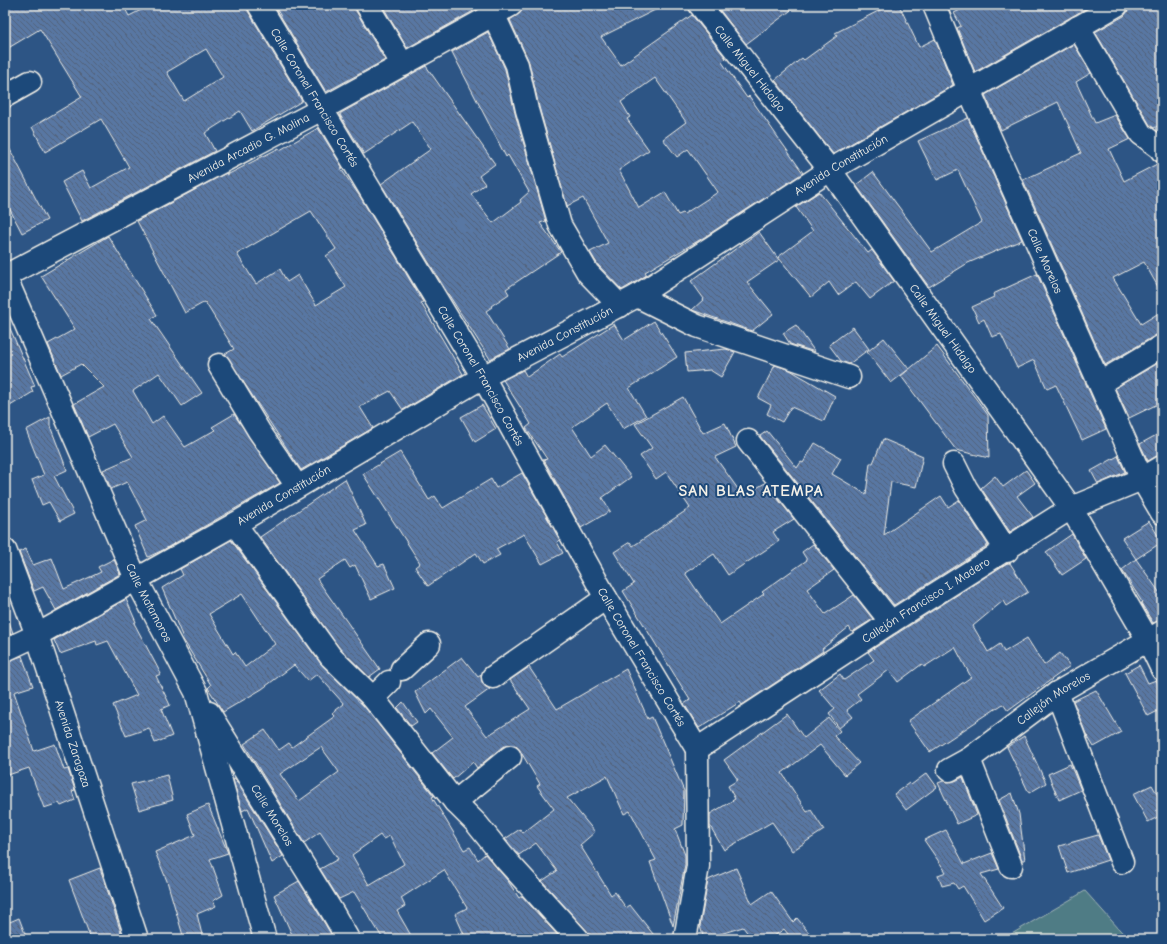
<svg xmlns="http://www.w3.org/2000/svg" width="1167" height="944" font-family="'Comic Neue',sans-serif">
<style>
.green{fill:#507c85;stroke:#a2b6b6}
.building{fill:url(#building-back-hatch);stroke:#f4f1e8;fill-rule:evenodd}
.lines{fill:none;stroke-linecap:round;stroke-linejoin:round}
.minor-casing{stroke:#f4f1e8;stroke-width:25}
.minor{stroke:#1f4a7a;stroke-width:22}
.labels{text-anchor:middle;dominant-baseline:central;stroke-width:4;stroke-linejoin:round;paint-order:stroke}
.street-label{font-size:12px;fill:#f4f1e8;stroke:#1f4a7a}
.district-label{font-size:16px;font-weight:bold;letter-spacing:1px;fill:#f4f1e8;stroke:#1f4a7a}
</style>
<defs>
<pattern id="building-back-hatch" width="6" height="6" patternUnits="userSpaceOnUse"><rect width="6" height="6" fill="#5977a3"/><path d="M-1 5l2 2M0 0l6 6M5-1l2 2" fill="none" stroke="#526279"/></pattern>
</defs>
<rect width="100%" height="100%" fill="#2d5585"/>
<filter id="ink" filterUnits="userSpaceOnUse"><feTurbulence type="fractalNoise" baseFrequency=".025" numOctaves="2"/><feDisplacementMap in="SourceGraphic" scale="8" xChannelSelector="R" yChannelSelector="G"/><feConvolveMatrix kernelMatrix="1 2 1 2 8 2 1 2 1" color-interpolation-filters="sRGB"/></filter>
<g filter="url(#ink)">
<path class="green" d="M1085,891l43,48h-125z"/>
<g class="building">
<path d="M5,5h118l6,11 22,-11h96l1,6 54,90 -50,30 -12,-20 -35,22 10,18 -133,70 -20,-39 20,-11 9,17 38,-21 -28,-48 -56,33 -13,-25 50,-30 -42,-68 -35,21zM206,49l17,28 -39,24 -17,-29z"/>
<path d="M274,5h81l1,6 29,49 -59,32z"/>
<path d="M382,5h95v4l-70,39z"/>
<path d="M523,5h142l-64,32 20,28 71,-50 34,43 -4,4 25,36 2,-2 54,77 -100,65 -58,34 2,3 -25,15 -24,-25 -8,-13 18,-9 -25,-45 -16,8 -28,-99 -10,-45 -19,-42 11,-8zM655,78l31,44 -23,17 14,18 11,-8 30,43 -34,22 -1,-1 -5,2 -13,-23 -26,16 -20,-38 30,-20 -22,-31 3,-2 -9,-15z"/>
<path d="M716,5h82l-52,39z"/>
<path d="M890,5h9l20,42 16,-8 18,46 -120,69 -58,-74 27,-22 2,2 33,-24 -2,-3z"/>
<path d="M970,5h122l-117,67 -18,-44 4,-2 -7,-13z"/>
<path d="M1129,5h33v119l-8,4 -4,-3 -55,-93 29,-16 4,-5z"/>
<path d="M488,32l17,37 10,44 31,108 -6,2 21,29 -55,37 3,5 -18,12 1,1 -6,4 24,38 -20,10 -45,-70 -64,-105 50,-35 -19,-27 -48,32 -24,-39 1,-2 85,-47 69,98 -16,12 6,8 -14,10 22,29 28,-21 -1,-2 9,-8 -21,-37 -2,2 -54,-105z"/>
<path d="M1074,44l17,29 -15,9 19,41 20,-8 15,24 -21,10 15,32 33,-17 5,9v121l-18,-32 -31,16 28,46 21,-13v23l-6,1 -51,30 -82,-185 58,-27 -23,-51 -57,28 -16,-35z"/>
<path d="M968,118l54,122 -54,23 -39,24 -73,-102 17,-13 59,80 50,-30 -24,-52 -21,10 -19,-39z"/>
<path d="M318,128l25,40 -2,1 20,29 62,104 -2,1 42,71 -60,36 -13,-19 -30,16 13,21 -72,42 -76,-116 9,-5 -29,-47 -20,11 -48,-92 89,-48 1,2 52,-27 1,2zM311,211l25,38 -10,7 20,31 -30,18 -18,-30 -11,7 -7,-13 -24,15 -19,-30z"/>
<path d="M5,140l42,80 -25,13 -17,-33z"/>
<path d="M819,192l49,61 4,-3 22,31 -24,18 -14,-17 -18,13 -9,-13 -18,15 -33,-40 35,-26 -17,-24z"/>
<path d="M759,232l20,28 -32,22 26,32 -21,17 -60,-21 12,-11 -13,-18z"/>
<path d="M108,236l49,79 -6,4 51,74 -20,13 -23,-33 -26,18 19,33 11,-8 22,31 30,-17 -3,-3 22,-13 46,69 -117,67 -15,7 -13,-31 12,-6 -20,-38 -16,7 -8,-19 30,-13 -20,-33 -25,13 -14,-33 30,-17 -23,-23 -20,11 -13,-31 27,-15 -34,-53z"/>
<path d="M1037,274l69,155 -24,11 -26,-55 -9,4 -13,-29 -17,8 -16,-34 -9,3 -8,-18 -5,3 -7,-15 22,-10 -1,-3z"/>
<path d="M5,317l30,69 -4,1 2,5 -28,17z"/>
<path d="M654,321l23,36 -48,31 17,28 -23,13 -16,-26 -35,24 19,29 14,-11 26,32 -29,21 8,13 -29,17 -37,-68 3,-1 -21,-31 5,-4 -28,-44 20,-10 4,7 33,-23 2,3 52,-33 10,16z"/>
<path d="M796,325l19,27 -25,-8 -7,-11z"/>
<path d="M853,327l16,22 -20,15 -8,-3 -12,-16z"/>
<path d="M884,338l25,31 -18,14 -24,-31z"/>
<path d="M937,346l51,69 1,43 -33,-8 -55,-74z"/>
<path d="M726,349l9,3 -14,25 -11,-7 -23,2 -2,-19z"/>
<path d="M1162,361v41l-33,16 -14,-30z"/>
<path d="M775,365l15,5 45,26 -11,25 -33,-14 -9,15 -15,-8 4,-9 -13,-7z"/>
<path d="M683,397l20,36 22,-10 11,24 -21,10 28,39 22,-13 29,36 -21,13 6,9 -51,34 -14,-21 -29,19 35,51 44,-30 -2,-2 45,-32 -5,-8 11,-8 21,26 -27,19 18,25 29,-19 19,24 -21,13 -3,-5 -27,22 1,2 -81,54 -2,-3 -41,26 -15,-24 6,-4 -67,-109 11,-7 -20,-32 16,-10 3,4 57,-38 -24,-36 -10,7 -16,-23 12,-8 -17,-24z"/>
<path d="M482,405l14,24 -21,13 -14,-25z"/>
<path d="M50,417v9l17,44 -13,6 20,38 -14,7 -11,-19 -7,3 -10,-25 12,-5 -18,-45z"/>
<path d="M767,431l30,37 4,-6 2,1 12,-20 26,15 -9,16 34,20 4,-31h3l10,-24 40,17 -7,31 -25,-5 -7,53 57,-39 7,11 11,-7 29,45 -94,60 -134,-169z"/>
<path d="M1162,432v21l-14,8 -8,-17z"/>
<path d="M400,452l29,48 6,-4 8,12 48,-29 5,9 26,-15 38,67 -3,2 6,11 -21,11 -18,-30 -28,15 4,6 -17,9 -7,-11 -48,33 -13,-19 5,-4 -57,-89z"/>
<path d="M1118,456l7,16 -27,12 -7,-13z"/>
<path d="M1026,470l9,13 -18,13 16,21 -23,15 -29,-44 14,-12 8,11z"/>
<path d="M345,479l21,46 -11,5 23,36 6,-2 11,24 -24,11 -16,-34 -5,3 -5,-8 -28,19 63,90 -11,8 -29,-28 -80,-112z"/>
<path d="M1149,521l13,21 -26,17 -14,-21z"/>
<path d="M1072,534l14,25 -24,16 -16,-23z"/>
<path d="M231,540l90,124 43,42 70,90 -2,1 32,53 6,-3 8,13 7,-6 23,27 11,17 3,-2 39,43h-95l-11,-25 12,-6 -23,-38 -43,28 4,8 -8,5 16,28h-30l-29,-47 -15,7 -19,-30 18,-10 -18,-27 -16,11 -60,-99 21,-14 14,20 10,-7 3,4 43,-31 -3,-3 12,-9 -27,-30 -9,7 -14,-16 -32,24 -39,23 -15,-24 3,-3 -29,-47h1l-21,-50 21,-13 -3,-6zM242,594l33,50 -30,23 -10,-15 -2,2 -24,-40zM321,747l18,25 -40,29 -19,-27zM380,835l3,4 7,-3 14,28 -35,21 -17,-30z"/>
<path d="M26,549l7,16 19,-7 12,31 37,-17 -3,-5 16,-8 6,15 -64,36 -13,-23 -9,4 -15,-39z"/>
<path d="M1136,559l26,37v24l-9,3 -12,-20 1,-1 -20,-32z"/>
<path d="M1007,563h3l18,29 -22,14 -3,-5 -30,25 15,26 12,-8 4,8 23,-14 17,27 16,-12 10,13 -62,45 -5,-7 -73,48 -22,-31 63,-44 -16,-30 -31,20 -2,-3 -24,18 -9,-12 -32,24 4,5 -14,11 6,7 -14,11 -10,-14 6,-5 -16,-19 21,-16 4,6 30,-20 -6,-8z"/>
<path d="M126,599l10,23 -2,1 27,51 -5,2 14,29 -9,4 11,27 -17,7 -6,-15 -23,8 -13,-31 24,-10 -29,-54 -11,4 -1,-4 -36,13 -6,-14z"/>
<path d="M5,616h2l6,17 -8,3z"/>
<path d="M22,656l11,30 -19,6 20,59 21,-7 9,26 4,-1 7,21 -3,1 3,9 -14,6 -2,-3 -15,5 -15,-40 -24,8v-114z"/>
<path d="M462,657l16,20 3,-2 2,9 7,5 -25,18 22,29 43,-27 -20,-29 19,-13 28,42 69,-40 22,50 4,-2 32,74 -1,34 -8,4 10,26v10l-12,61 -23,-64 6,-2 -26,-49 -6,3 -17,-38 -40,22 28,34 -15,13 31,50 4,-3 11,16 4,-3 27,34h-67l-3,-8 -45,-50 15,-10 -21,-28 -17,12 -14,-16 15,-10 3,4 31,-24 -17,-23 3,-2 -21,-35 -4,-4h-7l-6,2 -25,21 -4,-6 -20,17 -21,-26 21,-16 -22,-28 -5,5 -11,-22z"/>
<path d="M1139,665l9,18 8,-3 6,12v17l-14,7 -23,-43z"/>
<path d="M1096,690l25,42 -27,15 -8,-13 -13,-33z"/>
<path d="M403,702l14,20 -6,4 -14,-18z"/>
<path d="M787,714l17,24 25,-20 11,13 -6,5 25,27 -14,12 -25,-30 -38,28 25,39 4,-2 13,20 -32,21 -20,-29 -48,28 -14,-24v-12l25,-15 -7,-13 10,-6 -14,-20z"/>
<path d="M1024,736l22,47 -17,10 -22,-46z"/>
<path d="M1070,764l11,26 -22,10 -11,-26z"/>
<path d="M927,773l10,14 -31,23 -12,-16 15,-11 2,2z"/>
<path d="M167,775l6,25 -34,10 -8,-26z"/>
<path d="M963,777l14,38 -20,9 -19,-41 5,-2h12z"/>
<path d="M235,779l48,77 -11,7 -24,-55 -6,3 -9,-31z"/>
<path d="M1152,785l10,17v13l-14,7 -15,-28z"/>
<path d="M1012,793l7,21 6,46h-3l-23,-60z"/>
<path d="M208,805l20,48 -18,6 13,36 -10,6 3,5 -19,8 6,25h-19l-17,-58 -12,-29 40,-17 -8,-21z"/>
<path d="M946,830l18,34 28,-11 7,16 -18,5 22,34 -19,12 -21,-34 -5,3 -4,-6 -12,3 -4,-11 8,-3 -22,-32z"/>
<path d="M1098,835l10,25 -40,13 -9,-27z"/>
<path d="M100,868l13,39 10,32h-32l-22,-59z"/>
<path d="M736,868l16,36 19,-13 22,31 4,-4 17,21h-22l-8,-10 -14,10h-18l-9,-12 -39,12 -4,-13 8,-46z"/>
<path d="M299,881l23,38 12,20h-40l-20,-44z"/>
<path d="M19,918l8,21h-22v-15z"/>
</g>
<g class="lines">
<g class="minor-casing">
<g id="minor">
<path id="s1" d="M259,5l224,372 123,221 91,151"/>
<path d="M367,5l36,60"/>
<path d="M489,5l28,60 10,45 33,115 28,48 32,33"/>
<path id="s2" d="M700,5l130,165 241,338 77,132 14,29"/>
<path id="s3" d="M934,5l35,85 173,389 20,34"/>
<path d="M1078,27l63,107 19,14 2,3"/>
<path d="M5,96l25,-14"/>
<path id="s4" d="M5,276l131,303 60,113 69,247"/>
<path id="s5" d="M5,276l317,-167 189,-104"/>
<path d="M637,296l60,30 152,51"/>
<path d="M219,365l40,66 38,55"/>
<path d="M1100,383l62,-37"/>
<path d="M748,441l143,181"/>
<path d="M954,464l12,24 41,63"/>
<path d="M235,524l96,133 42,41 82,104 22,22 29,36 72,79"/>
<path id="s6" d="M5,550l32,85 100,304"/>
<path id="s7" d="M5,650l32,-15 198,-111 248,-147 154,-81 193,-126 287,-165"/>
<path d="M402,669l27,-25"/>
<path d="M493,677l113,-79"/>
<path d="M1057,693l65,169"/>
<path d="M373,698l16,-16"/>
<path id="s8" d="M209,713l124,200 15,26"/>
<path id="s9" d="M697,749l194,-127 180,-114 71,-29 20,-12"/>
<path d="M969,759l42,107"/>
<path id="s10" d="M949,770l20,-11 88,-66 105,-61"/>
<path d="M455,802l55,-45"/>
<path d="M685,939l13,-73 -1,-117"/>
</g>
</g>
<use href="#minor" class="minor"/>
</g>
</g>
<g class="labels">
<g class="street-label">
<text stroke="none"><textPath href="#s2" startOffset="81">Calle Miguel Hidalgo</textPath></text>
<text stroke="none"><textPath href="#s1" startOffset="108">Calle Coronel Francisco Cortés</textPath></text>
<text stroke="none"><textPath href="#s5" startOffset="275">Avenida Arcadio G. Molina</textPath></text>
<text stroke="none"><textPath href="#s7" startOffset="967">Avenida Constitución</textPath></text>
<text stroke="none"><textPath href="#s3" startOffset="279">Calle Morelos</textPath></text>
<text stroke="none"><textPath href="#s2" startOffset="405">Calle Miguel Hidalgo</textPath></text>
<text stroke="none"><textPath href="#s7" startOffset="643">Avenida Constitución</textPath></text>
<text stroke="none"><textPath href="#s1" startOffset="432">Calle Coronel Francisco Cortés</textPath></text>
<text stroke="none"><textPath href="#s7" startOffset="319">Avenida Constitución</textPath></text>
<text stroke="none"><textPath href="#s9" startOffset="273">Callejón Francisco I. Madero</textPath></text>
<text stroke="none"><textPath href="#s4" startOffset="357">Calle Matamoros</textPath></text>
<text stroke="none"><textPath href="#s1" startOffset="756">Calle Coronel Francisco Cortés</textPath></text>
<text stroke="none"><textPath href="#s10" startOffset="127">Callejón Morelos</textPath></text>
<text stroke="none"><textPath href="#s6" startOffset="205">Avenida Zaragoza</textPath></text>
<text stroke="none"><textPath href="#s8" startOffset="120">Calle Morelos</textPath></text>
</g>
<g class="district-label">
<text x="751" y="491">SAN BLAS ATEMPA</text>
</g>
</g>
<rect width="1167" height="944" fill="none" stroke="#1f4a7a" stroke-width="20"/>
<rect x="10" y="10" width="1147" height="924" fill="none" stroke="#f4f1e8" stroke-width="1.5" filter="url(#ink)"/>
</svg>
